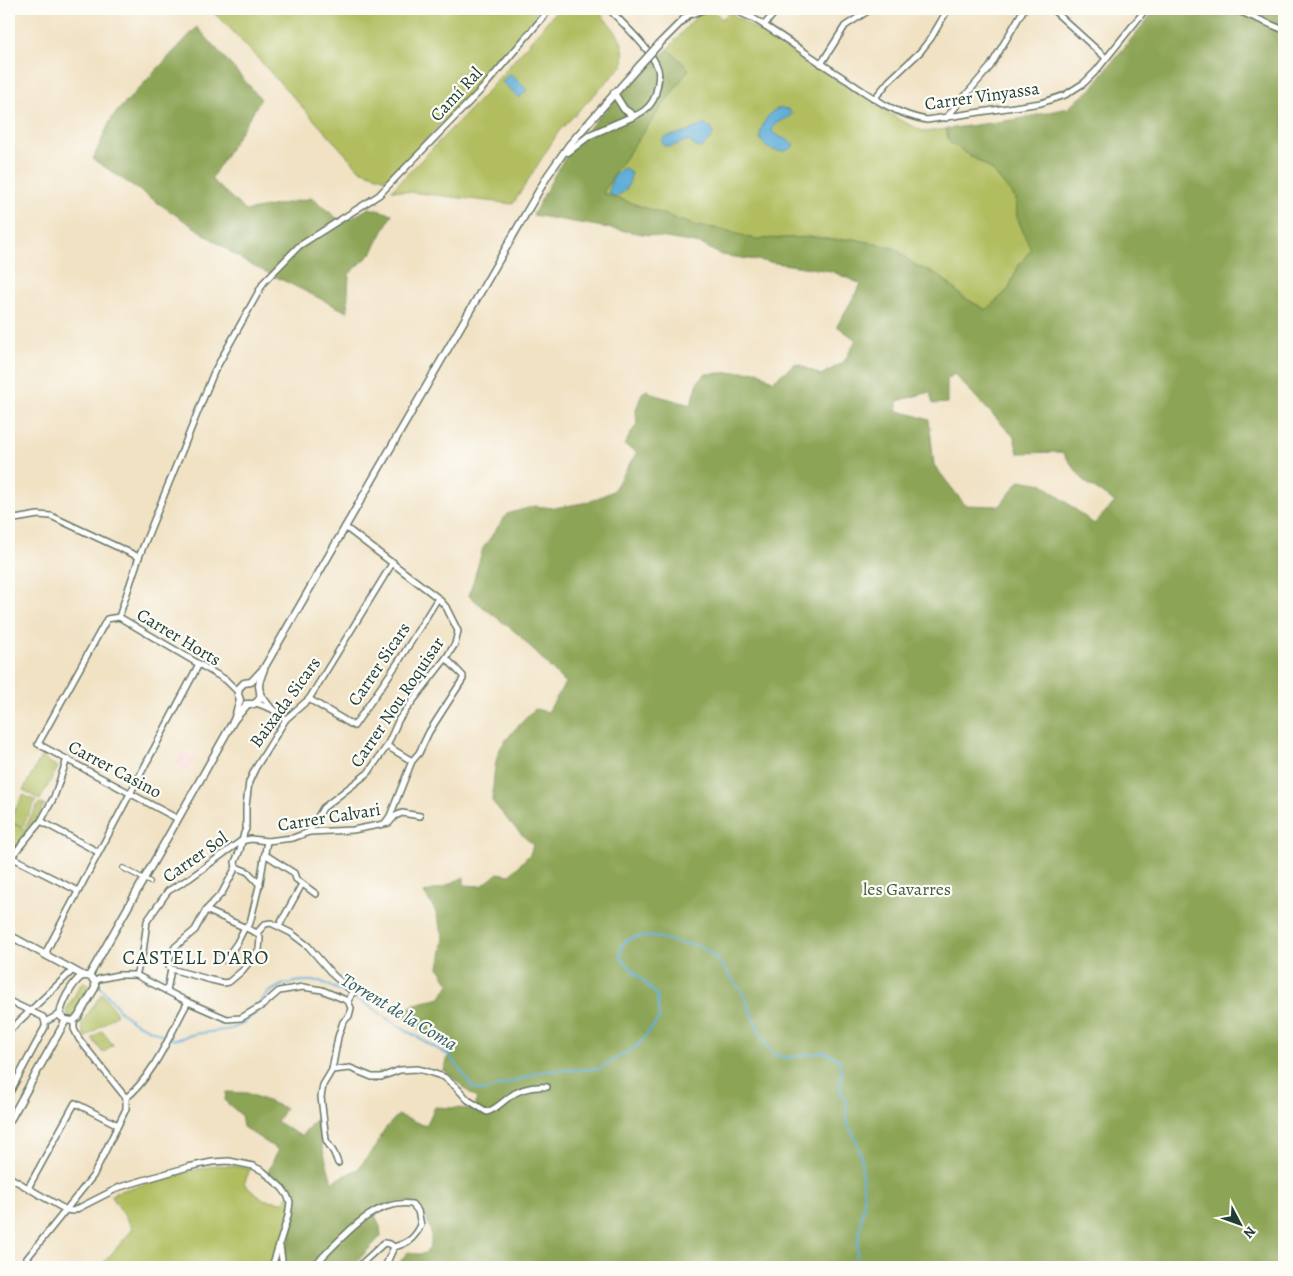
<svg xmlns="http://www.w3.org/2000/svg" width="1293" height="1276" font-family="Alegreya,serif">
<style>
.built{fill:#f7d0cc}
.green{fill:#b1bd5e;stroke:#687d49}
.forest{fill:#8ca455;stroke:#567044;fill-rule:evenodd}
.water{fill:#5eadd8;stroke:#3e7586}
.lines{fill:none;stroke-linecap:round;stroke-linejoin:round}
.stream{stroke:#5eadd8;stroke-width:2}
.pedestrian-casing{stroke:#687766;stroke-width:6}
.minor-casing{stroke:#687766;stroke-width:8}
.tertiary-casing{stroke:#687766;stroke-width:9}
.pedestrian{stroke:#fff;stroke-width:4}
.minor{stroke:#fff;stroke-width:5}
.tertiary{stroke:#fff;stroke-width:6}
.tertiary-bridge-casing{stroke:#687766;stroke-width:9;stroke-linecap:butt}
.tertiary-bridge{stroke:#fff;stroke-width:6}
.labels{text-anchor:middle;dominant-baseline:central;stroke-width:4.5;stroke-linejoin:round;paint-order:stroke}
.street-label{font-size:18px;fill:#1f3d34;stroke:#fdfcf7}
.park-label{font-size:18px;fill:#445d3e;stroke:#fdfcf7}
.water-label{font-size:19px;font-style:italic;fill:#325f65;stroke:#fdfcf7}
.quarter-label{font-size:20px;letter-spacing:1px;fill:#1f3d34;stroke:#fdfcf7}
</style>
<rect width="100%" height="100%" fill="#fdfcf7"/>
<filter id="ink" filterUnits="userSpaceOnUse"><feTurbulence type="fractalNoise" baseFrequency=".02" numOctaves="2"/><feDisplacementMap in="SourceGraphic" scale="10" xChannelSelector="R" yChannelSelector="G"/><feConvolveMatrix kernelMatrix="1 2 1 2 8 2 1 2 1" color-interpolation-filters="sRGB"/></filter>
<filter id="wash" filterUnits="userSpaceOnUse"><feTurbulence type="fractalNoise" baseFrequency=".0096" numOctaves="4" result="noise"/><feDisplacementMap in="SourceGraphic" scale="20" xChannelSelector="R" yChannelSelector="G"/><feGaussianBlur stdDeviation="1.12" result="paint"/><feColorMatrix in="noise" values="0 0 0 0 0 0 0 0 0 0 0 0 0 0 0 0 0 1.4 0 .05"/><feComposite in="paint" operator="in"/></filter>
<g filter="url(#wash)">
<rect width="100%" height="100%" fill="#f1e2c4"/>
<path class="built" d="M182,751l14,7 -8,14 -13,-8z"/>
<g class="green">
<path d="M209,9h335l-62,74 -96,96 -26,-9 -134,-146z"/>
<path d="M558,9h38c16,19 31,28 27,56l-64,66 -46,73 -121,-14 93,-96z"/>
<path d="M713,10l9,9 7,-7 173,109 23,11 21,-3 3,13 42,27 25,30 1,18 14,33 -12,15 -11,25 -22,20 -23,-13 -23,-21 -25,-11 -20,-17 -41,-9 -21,1 -18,-3 -61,3 -32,-11 -25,-3 -95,-33 15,-24 72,-100 -21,-20 30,-35z"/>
<path d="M41,757l17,10 -18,33 -17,-10z"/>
<path d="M23,795l13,6 -14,26 -13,-6z"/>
<path d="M39,803l5,2 -9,17 -26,32v-32l15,7z"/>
<path d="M84,982l4,2 2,6 -14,25 -5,1 -4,-2 -1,-4 15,-26z"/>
<path d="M102,993l15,21 -32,24 -4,-14z"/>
<path d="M102,1031l11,14 -10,8 -11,-15z"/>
<path d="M216,1165l17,1 17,3 -6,15 21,16 19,2 7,-11 5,23 -8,33 -8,20h-180l33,-38 -22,-34c11,-6 22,-7 34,-11 24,-6 46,-14 71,-19z"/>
</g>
<g class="forest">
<path d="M1156,9h128v9l-4,5 4,3v1241h-888l11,-14 3,-1c35,13 20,-44 2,-49 -11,-4 -21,1 -32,3l-5,9 5,12 1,9 -29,31h-72c8,-20 23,-55 12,-75 -5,-8 -17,-14 -24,-20l10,-22 -35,-23 -2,-12 -16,-14 1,-9 21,1 38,15 -8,14 24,14 15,-17 8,35 8,28 26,-13 19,-25 7,-14 14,-15 28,11 9,-19 38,2 4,-10 -33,-29 8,-25 -44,-23 -6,-10 13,-8 26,-6 8,-14 -10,-16 5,-30 -9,-28 -11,-17 19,-6 21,-10v8l18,1 16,-13 12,2 20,-21 3,-9 -21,-20 -20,-24c1,-13 2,-38 7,-50 5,-12 26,-32 36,-42l13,3 17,-29 -47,-49 -49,-38 14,-48 24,-34 28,-8 19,2 35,-6 24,-11 24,-39 -13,-7 13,-21 -1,-14 6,-17 5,-3 8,5 36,10 7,-23 7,-8 53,-3 15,10 23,-18 25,12 23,-13 12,-22 -19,-14 24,-42 -30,-13 -110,-16 -20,-11 -168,-29c10,-18 19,-37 30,-54 30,-42 68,-78 105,-112l21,20 -72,100 -14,24 94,33 25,3 32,10 61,-2 18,3 21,-1 41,10 20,16 25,11 23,21 23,13 22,-20 11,-25 12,-15 -14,-33 -1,-18 -25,-30 -42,-27 -3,-13 73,-10 49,-11 23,-19 8,-11zM954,374l60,63 4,16 44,-1 23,30 30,20 -21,22 -51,-40 -23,-4 -20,26 -35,-1 -31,-40 -5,-45 -15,-5 -16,-4 -1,-10 33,-9 3,12 14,-1v-23z"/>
<path d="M197,27l64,72 -50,80 35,32 66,-13 31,25 26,-15 23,6 -21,40 -22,20 -2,38 -103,-51 -151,-102 19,-42z"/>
</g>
<g class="water">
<path d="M510,73l17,17 -8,8 -17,-16z"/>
<path d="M780,108l8,1 4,5c-6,8 -18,5 -20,17 6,8 17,7 22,14 -7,10 -19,6 -28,2l-6,-9c1,-13 7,-26 20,-30z"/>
<path d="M703,125l8,2c6,9 -3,15 -10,21l-5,-1 -7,-6c-9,0 -17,9 -26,4l-1,-5 4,-3 20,-5z"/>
<path d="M624,168l7,5c0,10 -7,24 -19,23l-3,-3c0,-10 7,-22 15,-25z"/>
</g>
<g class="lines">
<g class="stream">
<path d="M99,985l23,28 13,10 39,17 21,-6 36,-5 11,-5 15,-12"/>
<path d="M260,1003l9,-11 15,-8 18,-3h18l43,21 34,23 54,32 22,31 11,3 60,-20 55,-2 38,-23 22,-27 -2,-24 -37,-38 2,-12 5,-5 9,-3 17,-1 30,8 13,1 12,6 14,14 22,30 19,46 10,13 13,4 39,-6 14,7 3,14 -2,15 6,14 2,23 9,17 4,15 3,43 -8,60 6,7"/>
</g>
</g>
</g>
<g filter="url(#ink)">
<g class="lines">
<g class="pedestrian-casing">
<path id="pedestrian" d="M123,868l27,14"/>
</g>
<g class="minor-casing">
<g id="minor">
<path d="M609,9c13,14 44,42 49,60 2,7 0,15 -2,23 -2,11 -11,20 -22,24"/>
<path d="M1052,9l54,49"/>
<path d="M1234,9l50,21"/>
<path d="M751,17c33,20 64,43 97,64 25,17 49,34 79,39l114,-17 24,-8 19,-12 12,-12 50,-62"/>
<path d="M764,25l14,-16"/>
<path d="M821,64l24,-38 26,-17"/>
<path d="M874,99l15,-18 31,-29 11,-14 17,-29"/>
<path d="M946,118l44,-51 34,-58"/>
<path d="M9,520l29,-5 13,1 88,41"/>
<path d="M119,617l20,-60 75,-185 50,-90 35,-36 80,-51 103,-106 68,-80"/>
<path d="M119,617l-12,2 -69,125 140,75"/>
<path d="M119,617l107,63 12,12"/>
<path d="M261,695l11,14"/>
<path d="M309,699l45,27 45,-65 39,-63"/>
<path d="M256,703l16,6 14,10"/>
<path d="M387,746l25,15"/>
<path d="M41,821l57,31"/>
<path d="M385,823l5,-7 22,-55 7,-8 10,-21 34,-53v-3l-17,-18"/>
<path d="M309,832l14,-24 45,-35 19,-27 12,-27 47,-61 9,-14 3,-13 -12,-24 -8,-9 -93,-71"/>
<path d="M266,855l28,18 2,6 20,15"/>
<path d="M11,857l67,34"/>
<path d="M9,860l32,-39 13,-24 13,-38"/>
<path d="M236,867l12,5 12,13"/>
<path d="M279,926l23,-42"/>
<path d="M257,933l8,-9 6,-1 20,10 17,13 26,30 19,16 -5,9"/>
<path d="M47,956v-6l152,-286"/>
<path d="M218,958l7,2 12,-17 8,-16 5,-4 10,-41 7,-41"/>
<path d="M171,969l40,11 13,3 5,-1 13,-11 17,-21 1,-12 -3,-5 -51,-23"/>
<path d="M136,975l7,-23 4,-31 21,-30 22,-13 51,-37 10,-2 16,2 26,-3 16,-6 44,-2 36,-7 6,-7 7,-3 18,3"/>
<path d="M95,982l4,-3 19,-4h18l52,27 39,17 14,-1 22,-13 16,-14 24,-4 19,3 26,11 3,7 -2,8 -6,6 -5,15 -6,33 -9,15 -2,12 5,43 8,13 4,10"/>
<path d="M167,991l4,-22 -2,-2 1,-10 5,-10 20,-17 11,-20 16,-17 14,-26 -1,-5 5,-12 4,-17 2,-4v-23l3,-24 6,-13 31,-50 23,-20 84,-137"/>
<path d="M9,1001l34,16 2,5"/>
<path d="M45,1022l15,-8"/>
<path d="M9,1031l62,-59"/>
<path d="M332,1070l18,-2 22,9h9l19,-7 17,-1 9,2 18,6 12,10 12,13 19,12c9,-3 14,-9 21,-14 12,-10 25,-12 39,-11"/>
<path d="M9,1094l36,-67v-5"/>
<path d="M126,1098c27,-21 45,-66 62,-96"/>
<path d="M9,1177l57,33 7,1 47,-24 68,-20 24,-5 17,-1 24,5 10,5 19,17 5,7 3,7 -2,14 -16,51"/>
<path d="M28,1188l47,-85 43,22"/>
<path d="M280,1246l3,21"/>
<path d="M20,1267l73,-91 33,-67v-11l-47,-59 -5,-10v-9"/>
<path d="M312,1267c29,-26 57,-68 100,-63l6,7 3,14c-7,14 -13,18 -27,22"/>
<path d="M358,1267l26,-24 6,1 4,3 -9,20"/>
</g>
</g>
<g class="tertiary-casing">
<g id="tertiary">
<path d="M733,9l18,8"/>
<path d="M691,14l13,-5"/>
<path d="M660,43l34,-34"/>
<path d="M568,152l22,-17 44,-19 -10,-7 -10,-16"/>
<path d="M246,704h8c9,-6 6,-10 5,-18 0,-5 3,-12 5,-17"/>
<path d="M234,720l6,-20 -2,-6 1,-6 5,-5 7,-1 13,-14 284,-493 21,-30 71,-80"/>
<path d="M9,935l75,41"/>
<path d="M82,976c8,-1 14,3 13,12l-17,29 -5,4 -7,-1 -5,-3c-3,-10 12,-35 21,-41z"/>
<path d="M89,976l145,-256 13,-15"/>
<path d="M9,1122l57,-102"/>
</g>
</g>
<use href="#pedestrian" class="pedestrian"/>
<use href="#minor" class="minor"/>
<use href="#tertiary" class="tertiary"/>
<g class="tertiary-bridge-casing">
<path id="tertiary-bridge" d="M640,65l20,-22"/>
</g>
<use href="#tertiary-bridge" class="tertiary-bridge"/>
</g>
</g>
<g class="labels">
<g class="street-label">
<text transform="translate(456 94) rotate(-47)">Camí Ral</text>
<text transform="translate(982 96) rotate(-8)">Carrer Vinyassa</text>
<text transform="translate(179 637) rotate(31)">Carrer Horts</text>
<text transform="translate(379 664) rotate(-56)">Carrer Sicars</text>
<text transform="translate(285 702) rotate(-54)">Baixada Sicars</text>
<text transform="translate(397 702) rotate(-56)">Carrer Nou Roquisar</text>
<text transform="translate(115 769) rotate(28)">Carrer Casino</text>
<text transform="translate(329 817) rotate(-9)">Carrer Calvari</text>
<text transform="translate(195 857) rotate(-35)">Carrer Sol</text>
</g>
<g class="park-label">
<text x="907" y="889">les Gavarres</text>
</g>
<g class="water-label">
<text transform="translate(399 1012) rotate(31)">Torrent de la Coma</text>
</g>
<g class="quarter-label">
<text x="196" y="957">CASTELL D'ARO</text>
</g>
</g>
<rect width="1293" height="1276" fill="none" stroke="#fdfcf7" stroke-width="30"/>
<g transform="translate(1240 1224) rotate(131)" stroke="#fdfcf7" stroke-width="4" paint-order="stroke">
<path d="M0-4L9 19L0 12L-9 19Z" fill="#1f3d34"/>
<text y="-8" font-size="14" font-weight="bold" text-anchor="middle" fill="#1f3d34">N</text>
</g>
</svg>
